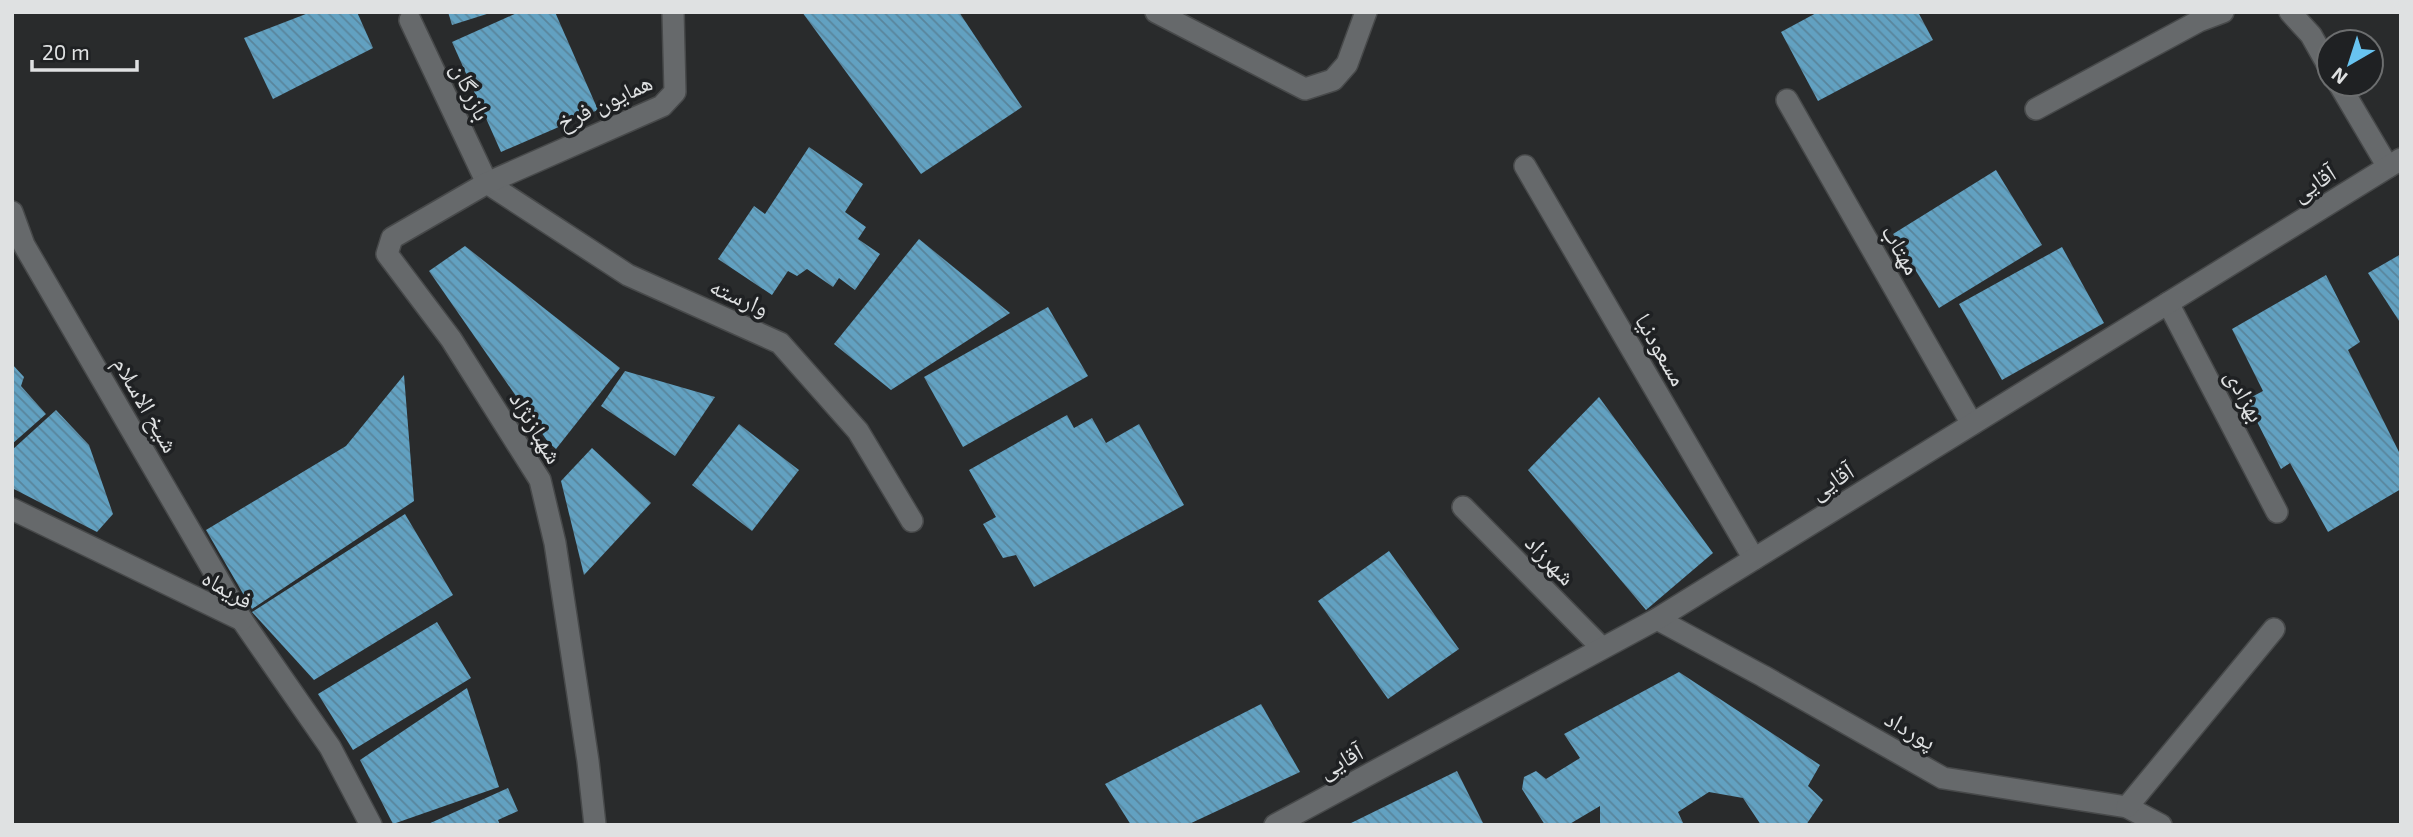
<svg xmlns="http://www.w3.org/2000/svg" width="2413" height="837" font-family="'Exo 2','Noto Naskh Arabic',sans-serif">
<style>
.building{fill:url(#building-back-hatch)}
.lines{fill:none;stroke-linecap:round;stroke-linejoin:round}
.minor-casing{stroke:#47494a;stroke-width:24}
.minor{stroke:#66696b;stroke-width:21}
.labels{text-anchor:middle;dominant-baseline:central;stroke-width:7;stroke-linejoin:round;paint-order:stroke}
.street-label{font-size:24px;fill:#dfe1e2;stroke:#1f2123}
</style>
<defs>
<pattern id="building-back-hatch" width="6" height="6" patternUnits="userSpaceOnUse" patternTransform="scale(1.75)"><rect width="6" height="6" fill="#62a1c1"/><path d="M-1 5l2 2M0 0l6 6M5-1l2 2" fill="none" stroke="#59859c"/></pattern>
</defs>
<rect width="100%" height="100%" fill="#292b2c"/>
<g class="building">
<path d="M311,12h46l16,36 -100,51 -29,-61z"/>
<path d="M448,12h42v1l-38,12z"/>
<path d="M519,12h36l43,98 -97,42 -49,-110z"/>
<path d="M802,12h157l63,95 -101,67z"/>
<path d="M1818,12h100l15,28 -115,61 -37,-69z"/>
<path d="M809,147l54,37 -18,28 21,15 -8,12 22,15 -25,36 -16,-12 -6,9 -26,-18 -10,7 -9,-5 -16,24 -54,-36 36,-53 11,8z"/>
<path d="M1996,170l46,75 -103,63 -46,-74z"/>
<path d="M919,239l91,74 -119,77 -57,-46z"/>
<path d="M465,246l155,122 -64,81 -8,-7 -119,-171z"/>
<path d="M2062,247l42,76 -102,57 -43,-76z"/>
<path d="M2401,254v70l-33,-51z"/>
<path d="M2326,275l34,67 -12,8 53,106v33l-73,43 -38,-69 -9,6 -35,-69 17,-9 -31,-62z"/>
<path d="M1048,307l40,69 -125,71 -39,-70z"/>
<path d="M12,364l12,13 -3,9 25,28 -34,30z"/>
<path d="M625,371l90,26 -40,59 -74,-50z"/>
<path d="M404,375l10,126 -162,108 -46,-79 140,-84z"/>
<path d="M1599,397l114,156 -67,57 -118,-140z"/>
<path d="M56,410l33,35 24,69 -16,18 -85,-44v-38z"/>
<path d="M1067,415l7,13 18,-10 14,25 33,-19 45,81 -150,82 -18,-32 -13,3 -20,-34 13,-7 -27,-47z"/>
<path d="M739,424l60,46 -47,61 -60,-46z"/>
<path d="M592,448l59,55 -67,72 -23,-94z"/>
<path d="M405,514l48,81 -139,85 -62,-68z"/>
<path d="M1389,551l70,98 -71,50 -70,-98z"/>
<path d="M437,622l34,56 -118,72 -35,-56z"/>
<path d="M1679,672l141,93 -12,21 15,14 -17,25h-45l-18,-27 -34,-6 -31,20 6,13h-84v-19l-32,19h-23l-23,-36 2,-12 12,-6 10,8 34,-21 -16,-24z"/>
<path d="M467,688l32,99 -106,37 -33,-64z"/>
<path d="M1261,704l39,68 -113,53h-56l-26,-41z"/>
<path d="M1457,771l27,54h-137z"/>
<path d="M508,788l10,23 -20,9 2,5h-74z"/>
</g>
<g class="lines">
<g class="minor-casing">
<g id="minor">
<path d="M1156,12l149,77 28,-9 14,-16 19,-52"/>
<path d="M2290,12l21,23 18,32"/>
<path d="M410,20l77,163"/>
<path d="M2339,84l49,83"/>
<path d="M1787,100l185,324"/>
<path d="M2036,109l163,-88 24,-9"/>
<path d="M1525,166l229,393"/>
<path d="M487,183l141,92 152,68 78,88 54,90"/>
<path d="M12,212l12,33 218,375 88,127 41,78"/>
<path d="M2168,303l109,209"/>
<path d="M1463,507l139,141"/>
<path d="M12,509l230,111"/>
<path d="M1657,619l106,57 180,102 184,29 34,18"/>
<path d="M2127,807l147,-178"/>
<path d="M595,825l-7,-64 -33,-218 -15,-63 -89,-141 -64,-85 5,-16 95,-55 175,-77 13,-14 -2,-80"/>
<path d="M1275,825l382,-206 744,-460"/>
</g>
</g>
<use href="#minor" class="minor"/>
</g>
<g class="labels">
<g class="street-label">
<text transform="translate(472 91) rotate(65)">بازرگان</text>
<text transform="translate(604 101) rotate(-25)">همایون فرخ</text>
<text transform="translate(2313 182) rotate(-32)">آقایی</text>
<text transform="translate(1902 249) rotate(60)">مهتاب</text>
<text transform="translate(740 296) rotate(24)">وارسته</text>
<text transform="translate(1662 349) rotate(60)">مسعودنیا</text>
<text transform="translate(2246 395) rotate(62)">بهزادی</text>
<text transform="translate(147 404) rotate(60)">شیخ الاسلام</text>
<text transform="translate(537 427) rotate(59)">شهبازنژاد</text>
<text transform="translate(1831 480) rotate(-32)">آقایی</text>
<text transform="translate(1551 559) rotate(46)">شهرزاد</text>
<text transform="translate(228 588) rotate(30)">فریماه</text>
<text transform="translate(1911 729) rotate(30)">پورداد</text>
<text transform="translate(1340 760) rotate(-28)">آقایی</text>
</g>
</g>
<rect width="2413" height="837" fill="none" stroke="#dfe1e2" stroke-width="28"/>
<g transform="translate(2350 63) rotate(219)"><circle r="33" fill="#1f2123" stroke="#6c6e6f" stroke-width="2"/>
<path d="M0-5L12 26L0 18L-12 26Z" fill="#68c4f0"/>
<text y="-10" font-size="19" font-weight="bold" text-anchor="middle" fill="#dfe1e2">N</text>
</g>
<path d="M32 60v10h105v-10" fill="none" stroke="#dfe1e2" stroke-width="3.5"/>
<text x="42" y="60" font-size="21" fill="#dfe1e2" stroke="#1f2123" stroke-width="5" paint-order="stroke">20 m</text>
</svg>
